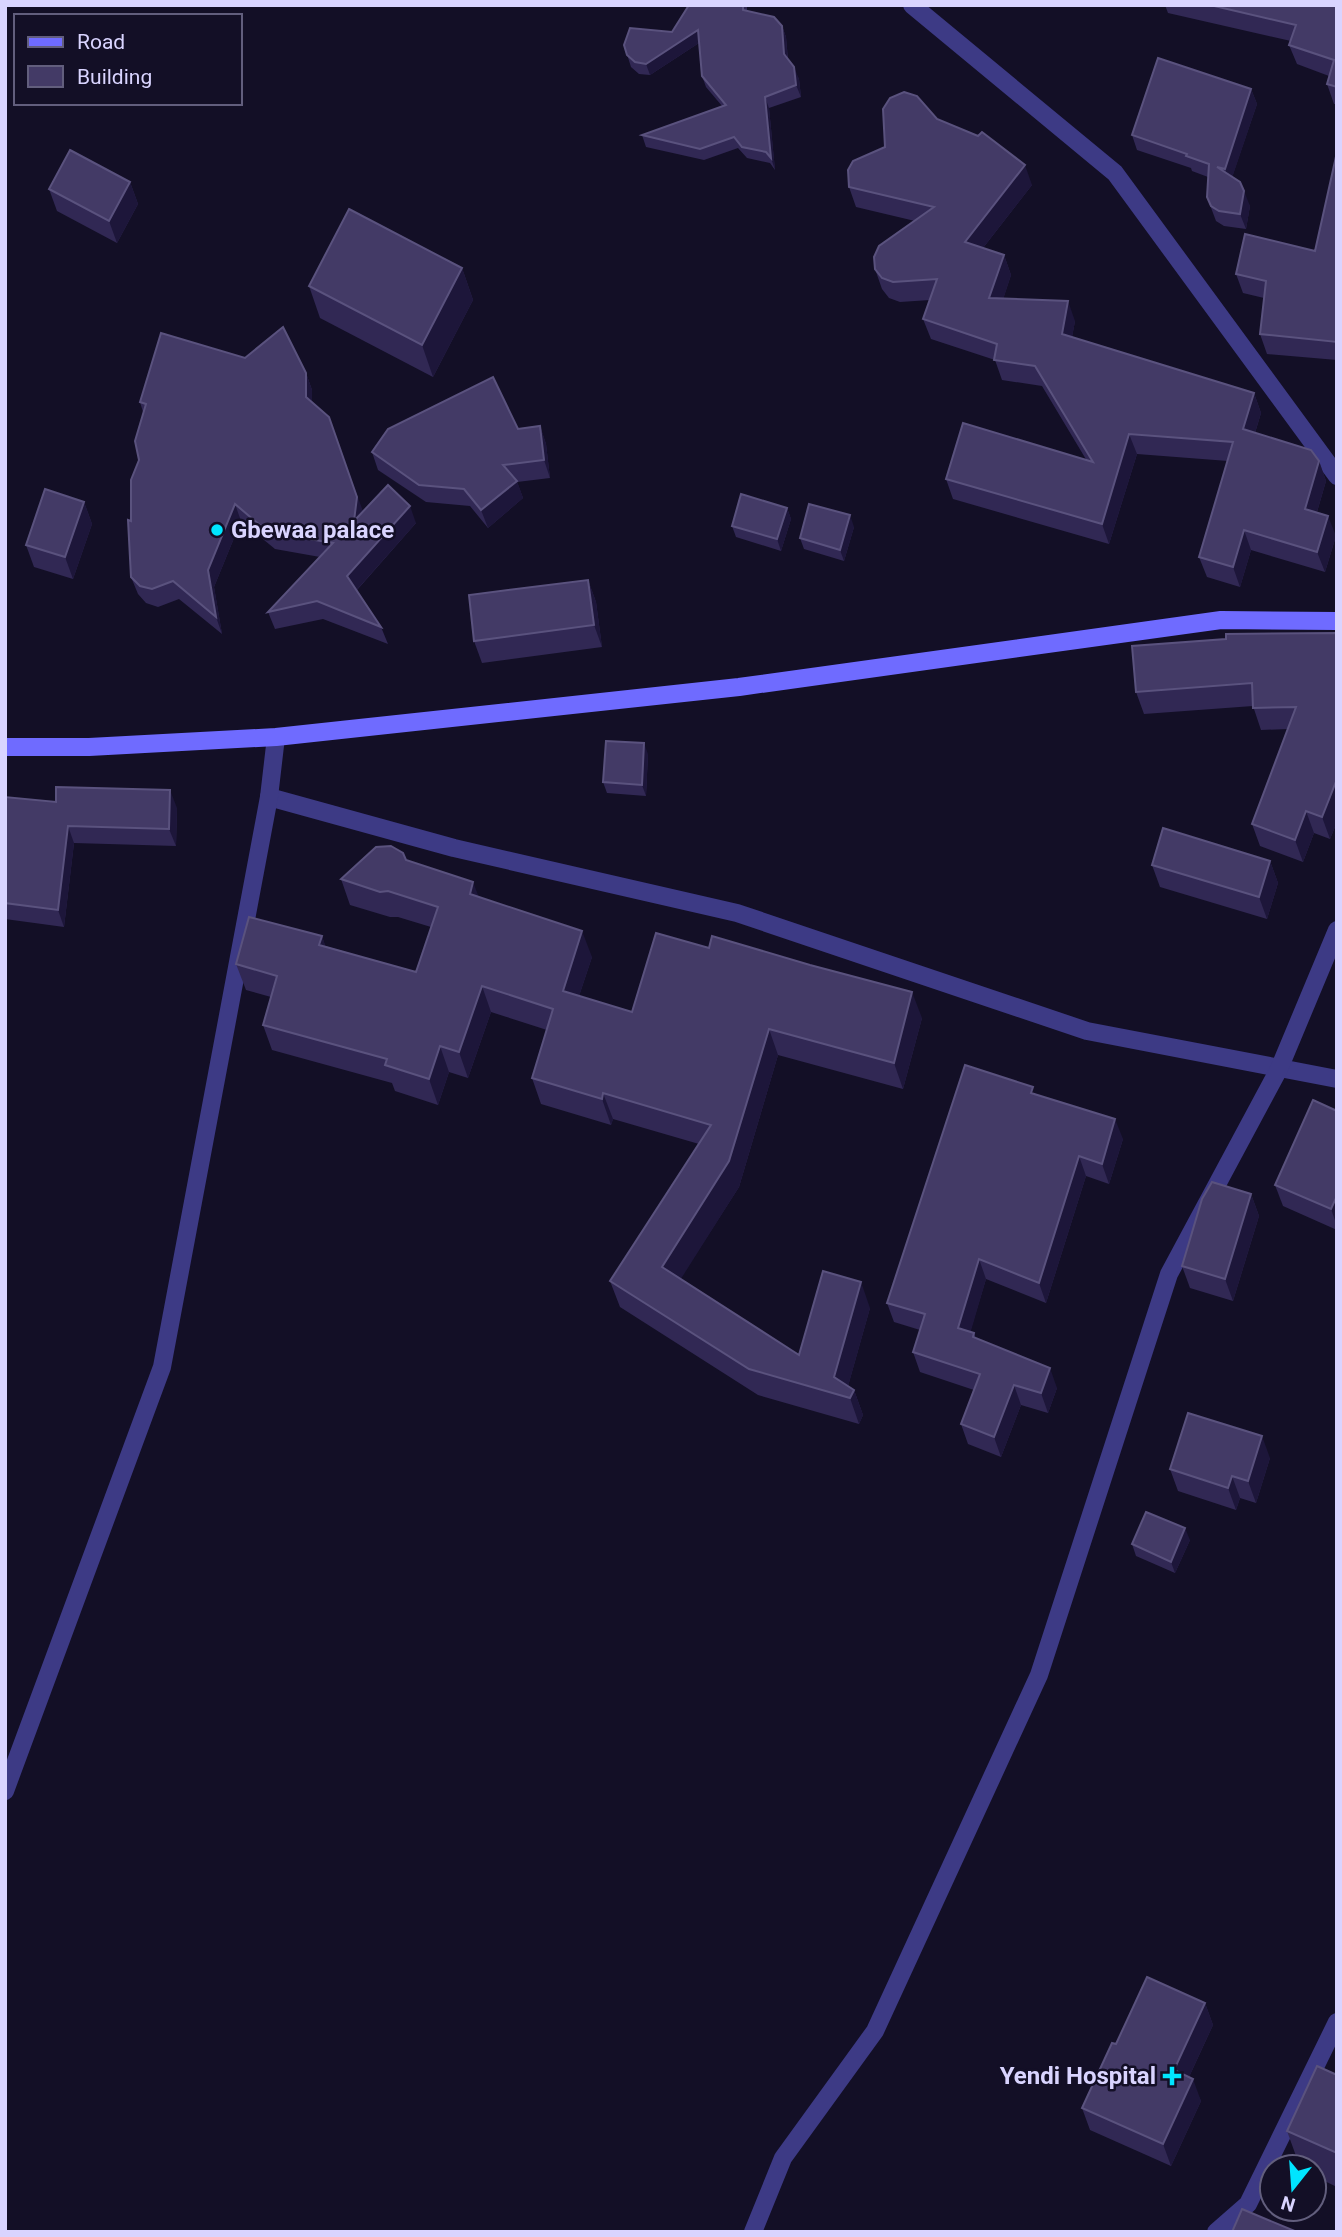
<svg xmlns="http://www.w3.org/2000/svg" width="1342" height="2237" font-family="Roboto,sans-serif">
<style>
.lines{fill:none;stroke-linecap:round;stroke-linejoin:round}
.service{stroke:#3d3a85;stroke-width:18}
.minor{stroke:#3d3a85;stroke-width:18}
.secondary{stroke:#6f6bff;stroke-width:18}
.wall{fill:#312854}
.shaded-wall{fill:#1d163a}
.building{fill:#433a66;stroke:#5a527e;stroke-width:2}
.poi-dot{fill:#00e5ff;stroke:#130f26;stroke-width:2.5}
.labels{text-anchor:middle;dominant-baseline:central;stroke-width:5;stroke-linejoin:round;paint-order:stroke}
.poi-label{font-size:24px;font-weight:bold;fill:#d9d4ff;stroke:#130f26;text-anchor:start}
</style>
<rect width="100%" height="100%" fill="#130f26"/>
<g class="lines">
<path class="service" d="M1216,2232l32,-28 89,-182"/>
<g class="minor">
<path d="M912,5l203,168 222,303"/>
<path d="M269,797l185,51 283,65 350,118 250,48"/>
<path d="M5,1791l157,-424 107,-570 7,-60"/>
<path d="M753,2232l30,-74 92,-127 164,-356 130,-401 110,-205 58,-139"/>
</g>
<path class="secondary" d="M5,747h84l187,-10 463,-50 482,-67 116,1"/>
</g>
<g class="wall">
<path d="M747,5v6l35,15 4,11 2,22 11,20 2,18 -32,11 6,62 -5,-7 -23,-5 -9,-10 -34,12 -58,-13 -4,-12 80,-29 -16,-19 -4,-11 -3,-33 -49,32 -11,-1 -8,-7 -7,-22 48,-13z"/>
<path d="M1165,5h172v99h-3l-7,-20 2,-8 -32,-12 -8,-19 2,-4 -123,-28z"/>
<path d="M1251,89l6,15 -25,73 18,29 -4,23 -22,-3 -8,-5 -9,-24 1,-20 -16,-6 -1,-3 -54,-18 -5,-15z"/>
<path d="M937,119l95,66 -49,63 21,7 7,20 -8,24 72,22 -3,16 182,56 7,20 -6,20 64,28 7,20 -9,31 19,24 -11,36 -74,-22 -11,37 -33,-10 -8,-20 29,-96 -91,-7 -28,90 -156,-45 -7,-20 141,-18 -45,-75 -40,-6 -7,-20 -64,-21 -8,-20 7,-19 -30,2 -11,-4 -7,-9 -7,-20 40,-48 -59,-14 -7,-20 36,-40z"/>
<path d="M1337,152v208l-70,-6 -7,-20 4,-36 -21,-5 -7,-19 79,-23z"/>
<path d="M130,182l8,22 -21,39 -60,-32 -8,-22z"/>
<path d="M462,268l11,32 -40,77 -113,-59 -11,-32z"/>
<path d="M245,358l61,15 6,17v12l51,110 53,11 -59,67 24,37 7,17 -65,-25 -48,10 -7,-17 52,-55 -45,-8 -34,-28 -27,66 8,47 -43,-35 -21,8 -12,-4 -8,-9 -7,-17v-56l8,-61 4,-48 -3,-10z"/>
<path d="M540,426l6,18 4,34 -33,4 6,16 -35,30 -18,-22 -44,-4 -48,-32 -6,-18z"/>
<path d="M84,502l8,22 -19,55 -39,-12 -8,-22z"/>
<path d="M787,508l4,11 -10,32 -45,-14 -4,-11z"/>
<path d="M854,527l-10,34 -40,-12 -4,-11z"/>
<path d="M588,580l8,22 6,45 -120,16 -8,-22z"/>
<path d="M1337,633v189l-7,17 -16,-6 -11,29 -43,-16 -8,-22 36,-95 -27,1 -8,-24 -109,8 -8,-22z"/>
<path d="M648,754l-2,42 -39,-3 -4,-11z"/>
<path d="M5,797l51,5 121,6 -1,38 -102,-3 -10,84 -59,-8z"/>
<path d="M406,860l186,97 -13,39 53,16 290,6 -19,71 -125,-34 -39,132 -59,92 119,76 71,-47 -22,78 6,4 9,25 -4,9 -101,-29 -138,-88 -10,-26 89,-137 -86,-25 -2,6 -70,-21 -9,-26 15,-48 -56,-18 -23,66 -19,-6 -11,33 -43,-14 -3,-8 -120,-33 -9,-25 8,-28 -25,-7 -10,-26 86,-28 3,10 91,26 15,-45 -33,-10h-8l-40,-12 -9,-26z"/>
<path d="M1270,861l8,22 -11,36 -107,-32 -8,-22z"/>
<path d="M1036,1094l87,45 -14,45 -23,-8 -40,127 -60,-24 -16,53 4,1 2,6 81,49 -9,25 -27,-8 -20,52 -33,-13 -7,-20 13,-34 -54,-18 -7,-20 7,-22 -26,-8 -7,-19z"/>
<path d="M1337,1111v119l-54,-24 -8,-21z"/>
<path d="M1251,1194l8,22 -26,85 -43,-13 -8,-22z"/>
<path d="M1270,1458l-14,45 -16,-5 -4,12 -58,-19 -8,-22z"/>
<path d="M1190,1540l-15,33 -39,-17 -4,-12z"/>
<path d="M1205,2003l8,22 -24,52 12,24 -30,65 -81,-36 -8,-22 34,-64z"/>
<path d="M1337,2075v112l-23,-11v-9h-14l-13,-36z"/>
</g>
<g class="shaded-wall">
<path d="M782,26l4,11 2,29 -4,-12z"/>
<path d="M698,30l4,11 -52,34 -4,-11z"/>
<path d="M794,67l5,12 2,18 -5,-12z"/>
<path d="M1251,89l6,15 -27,80 -5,-15z"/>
<path d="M765,97l4,11 6,62 -4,-12z"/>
<path d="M1025,165l7,20 -60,77 -7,-20z"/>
<path d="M130,182l8,22 -21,39 -8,-22z"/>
<path d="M1244,191l6,15 -4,23 -6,-15z"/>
<path d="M1004,255l7,20 -14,43 -8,-20z"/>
<path d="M462,268l11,32 -40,77 -11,-32z"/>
<path d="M1068,301l7,20 -6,33 -7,-20z"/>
<path d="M306,373l6,17v24l-6,-17z"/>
<path d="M1254,393l7,20 -11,36 -7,-20z"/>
<path d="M540,426l6,18 4,34 -6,-18z"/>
<path d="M1129,434l8,20 -28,90 -7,-20z"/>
<path d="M335,435l29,79 -10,7z"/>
<path d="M1319,461l7,20 -14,48 -7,-20z"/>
<path d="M517,481l6,17 -35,30 -7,-18z"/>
<path d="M84,502l8,22 -19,55 -8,-22z"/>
<path d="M235,504l6,17 -27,66 8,47 -6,-17 -8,-47z"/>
<path d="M410,506l6,17 -63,71 -6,-18z"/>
<path d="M787,508l4,11 -10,32 -4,-12z"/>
<path d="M850,515l4,12 -10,34 -4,-11z"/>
<path d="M1328,516l8,20 -11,36 -8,-20z"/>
<path d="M1244,530l7,20 -11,37 -7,-20z"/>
<path d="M588,580l8,22 6,45 -8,-22z"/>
<path d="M644,743l4,11 -2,42 -4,-11z"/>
<path d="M1337,779v43l-7,17 -8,-22z"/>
<path d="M170,790l7,18 -1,38 -7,-17z"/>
<path d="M1306,811l8,22 -11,29 -8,-22z"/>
<path d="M68,826l6,17 -10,84 -6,-17z"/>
<path d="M1270,861l8,22 -11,36 -8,-22z"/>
<path d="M473,882l10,26 -13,-14z"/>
<path d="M582,931l10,26 -20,60 -9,-26z"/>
<path d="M322,936l9,26 -12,-17z"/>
<path d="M482,986l9,26 -23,66 -9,-26z"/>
<path d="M912,992l10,26 -19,71 -9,-26z"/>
<path d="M769,1029l9,26 -39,132 -67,106 -10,-26z"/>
<path d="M440,1046l9,26 -11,33 -9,-26z"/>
<path d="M603,1093l10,26 -2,6 -9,-26z"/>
<path d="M1115,1119l8,20 -14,45 -7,-20z"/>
<path d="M1079,1156l7,20 -40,127 -7,-20z"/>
<path d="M1251,1194l8,22 -26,85 -8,-22z"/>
<path d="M1336,1198l1,3v25l-6,-17z"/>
<path d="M979,1259l7,20 -20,69 -8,-20z"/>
<path d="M861,1282l9,26 -25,89 -11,-20z"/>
<path d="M1050,1368l7,20 -9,25 -7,-20z"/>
<path d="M1014,1385l7,20 -20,52 -7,-20z"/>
<path d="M854,1390l9,25 -4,9 -9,-26z"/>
<path d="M1262,1436l8,22 -14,45 -8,-22z"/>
<path d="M1232,1476l8,22 -4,12 -8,-22z"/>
<path d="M1185,1528l5,12 -15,33 -4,-11z"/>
<path d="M1205,2003l8,22 -31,67 -8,-22z"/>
<path d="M1193,2079l8,22 -30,65 -8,-22z"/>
</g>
<g class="building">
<path d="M689,5h54v5l31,7 8,9 2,28 10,13 2,18 -31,12 6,61 -5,-6 -24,-5 -8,-10 -34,12 -58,-14 84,-30 -24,-29 -4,-46 -52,34 -11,-2 -8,-7 -3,-10 6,-17 42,4z"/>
<path d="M1210,5h127v82l-10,-3 7,-24 -45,-15 7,-20z"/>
<path d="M1158,58l93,31 -26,80 -8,-2 23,15 4,9 -4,23 -21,-3 -8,-5 -4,-9 2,-33 -23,-8 1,-2 -55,-19z"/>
<path d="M904,92l13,4 20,23 41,17 4,-4 43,33 -60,77 39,13 -15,43 79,3 -6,33 192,59 -11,36 68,21 8,11 -14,48 23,7 -11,36 -73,-22 -11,37 -34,-10 34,-115 -104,-8 -27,90 -156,-45 17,-56 130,39 -58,-96 -41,-6 3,-16 -74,-25 14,-40 -44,3 -11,-4 -7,-9 -1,-12 5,-11 55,-39 -85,-20 -1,-17 5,-9 32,-14 -2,-38 7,-11z"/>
<path d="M70,150l60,32 -21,39 -60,-32z"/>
<path d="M1337,152v190l-77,-8 6,-53 -30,-7 9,-40 70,17z"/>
<path d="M349,209l113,59 -40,77 -113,-59z"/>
<path d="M283,327l23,46v24l23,20 28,80 -3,24 34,-36 22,21 -63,70 34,51 -64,-26 -49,11 65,-69 -65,-11 -33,-28 -27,66 8,47 -43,-36 -21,8 -12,-3 -9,-9 -3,-57 3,1v-41l8,-20 -4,-19 11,-37 -6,-2 21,-69 84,25z"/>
<path d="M493,377l25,52 22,-3 4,34 -41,5 14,16 -36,29 -17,-21 -45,-4 -47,-33 16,-23z"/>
<path d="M45,489l39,13 -19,55 -39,-12z"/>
<path d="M741,494l46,14 -10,31 -45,-13z"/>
<path d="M809,504l41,11 -10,35 -40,-12z"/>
<path d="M588,580l6,45 -120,16 -5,-46z"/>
<path d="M1337,633v146l-15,38 -16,-6 -11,29 -43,-16 44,-117 -43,1 -1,-25 -116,9 -4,-46 94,-7v-5z"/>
<path d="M606,741l38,2 -2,42 -39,-3z"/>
<path d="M56,787l114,3 -1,39 -101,-3 -10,84 -53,-7v-106l51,5z"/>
<path d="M1163,828l107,33 -11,36 -107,-32z"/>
<path d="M391,846l12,7 3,7 67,22 -3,12 112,37 -19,60 69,21 24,-79 53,15 3,-12 98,29 102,27 -18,71 -125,-34 -40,132 -67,106 137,88 24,-84 38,11 -27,95 20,13 -4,8 -101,-29 -139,-88 101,-156 -108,-32 -1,6 -70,-21 21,-69 -71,-23 -23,66 -19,-6 -11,33 -44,-14 2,-6 -124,-34 14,-49 -41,-12 13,-47 73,19 -3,9 97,27 22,-65 -50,-16 -8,1 -39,-13 35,-32z"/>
<path d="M965,1065l68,22 -2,6 84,26 -13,45 -23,-8 -40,127 -60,-24 -21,69 16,5 -1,4 77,31 -9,25 -27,-8 -20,52 -33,-13 19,-50 -67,-22 12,-38 -38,-11z"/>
<path d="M1313,1100l24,11v87h-1l-5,11 -56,-24z"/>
<path d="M1212,1182l39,12 -26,85 -43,-13 20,-67z"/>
<path d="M1188,1413l74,23 -14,45 -16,-5 -4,12 -58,-19z"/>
<path d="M1146,1512l39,16 -14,34 -39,-18z"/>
<path d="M1147,1977l58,26 -31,67 19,9 -30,65 -81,-36 30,-65 4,1z"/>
<path d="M1317,2066l20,9v78l-50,-22z"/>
<path d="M1242,2209l55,23h-65z"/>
</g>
<g class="poi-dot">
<circle cx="217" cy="530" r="7"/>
<path d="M1168.5 2065.5h7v7h7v7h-7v7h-7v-7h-7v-7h7z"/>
</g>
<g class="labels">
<g class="poi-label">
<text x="231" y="530">Gbewaa palace</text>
<text x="1156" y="2076" text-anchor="end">Yendi Hospital</text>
</g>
</g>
<rect width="1342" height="2237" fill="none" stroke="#d9d4ff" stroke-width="14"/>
<rect x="14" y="14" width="228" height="91" fill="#130f26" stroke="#625e7d" stroke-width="2"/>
<rect x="28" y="37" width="35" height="10" fill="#6f6bff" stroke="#625e7d" stroke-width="2"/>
<text x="77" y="49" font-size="21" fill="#d9d4ff">Road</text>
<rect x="28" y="66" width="35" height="21" fill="#433a66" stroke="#625e7d" stroke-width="2"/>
<text x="77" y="84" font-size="21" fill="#d9d4ff">Building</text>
<g transform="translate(1293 2188) rotate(197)"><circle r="33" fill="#130f26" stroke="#625e7d" stroke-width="2"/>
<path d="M0-5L12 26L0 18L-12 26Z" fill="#00e5ff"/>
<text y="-10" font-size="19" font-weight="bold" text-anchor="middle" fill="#d9d4ff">N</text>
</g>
</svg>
